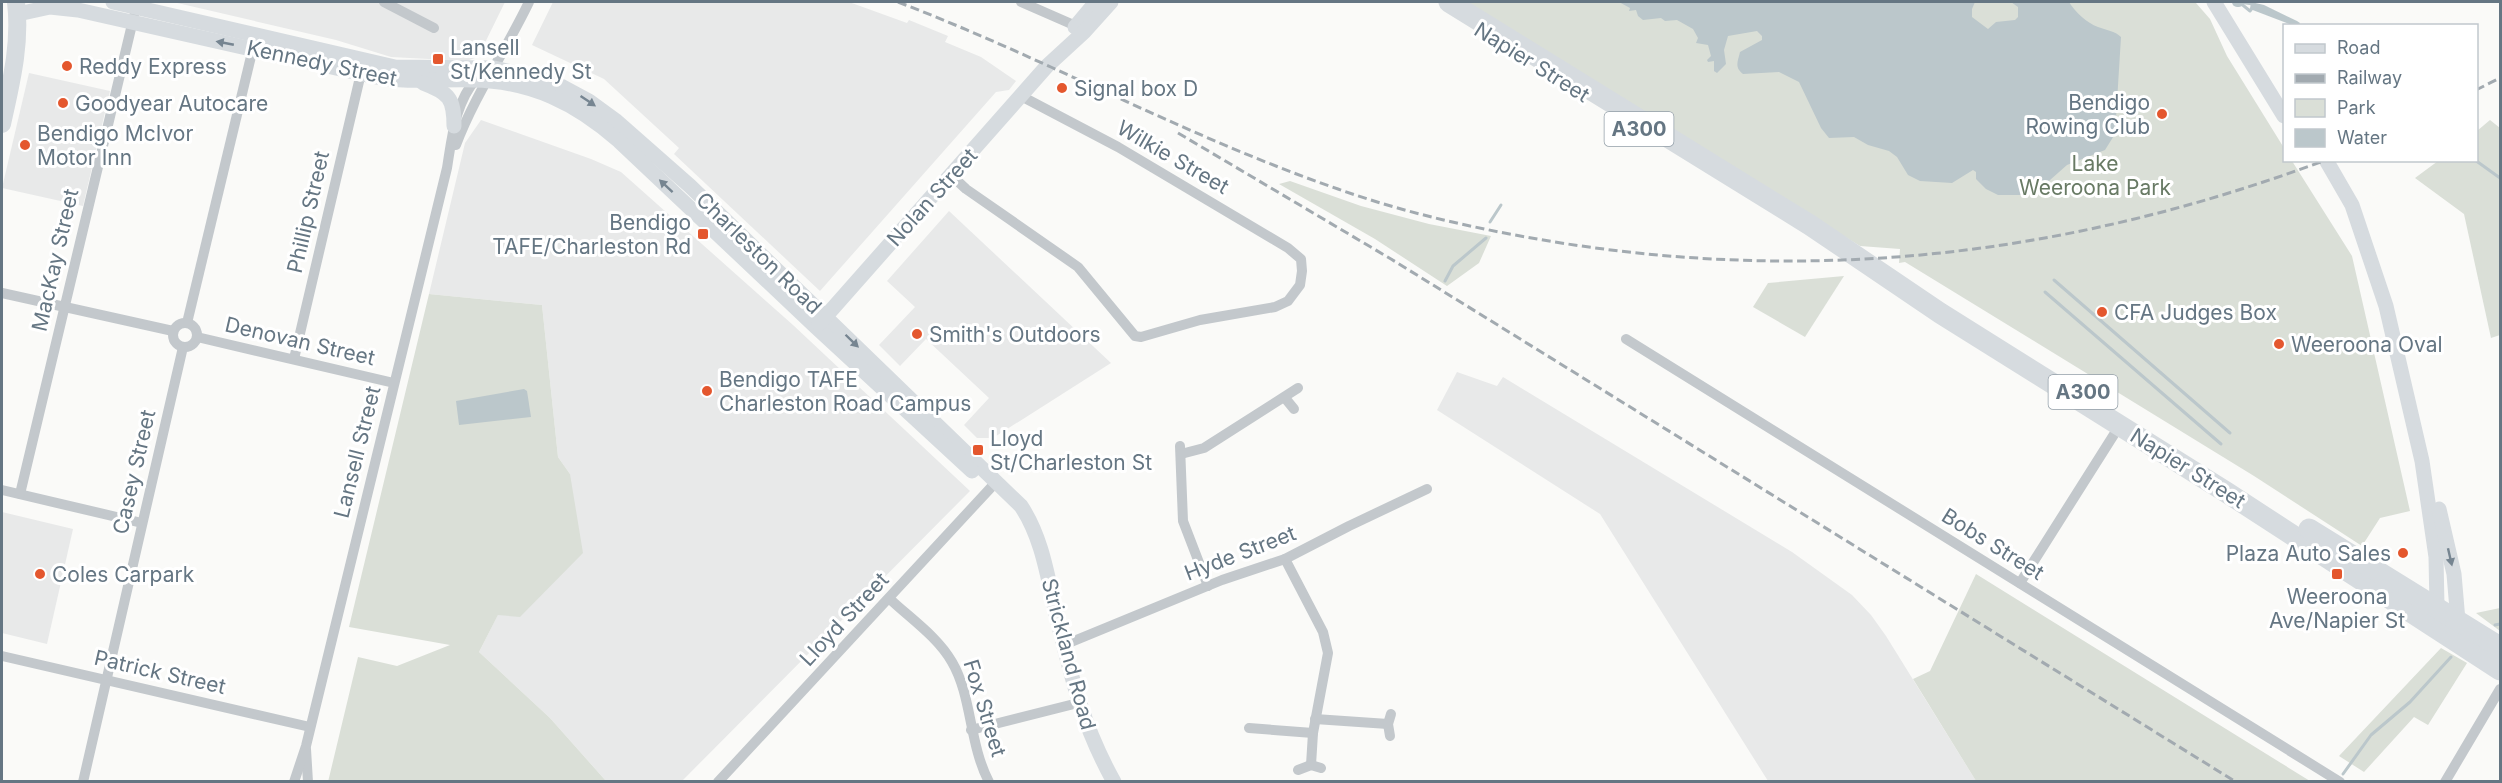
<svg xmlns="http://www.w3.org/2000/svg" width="2502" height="783" font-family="Inter,sans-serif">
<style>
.built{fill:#e8e9e9}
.green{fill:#dadfd7}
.water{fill:#bbc7cb}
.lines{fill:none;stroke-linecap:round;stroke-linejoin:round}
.stream{stroke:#bbc7cb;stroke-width:3}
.canal{stroke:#bbc7cb;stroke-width:10}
.street{stroke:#c3c8cc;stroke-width:10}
.secondary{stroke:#d6dbdf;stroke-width:15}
.primary{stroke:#d6dbdf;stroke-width:18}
.highway{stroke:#d6dbdf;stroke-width:21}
.rail{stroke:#a2aab0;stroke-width:3;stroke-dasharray:9 4.5;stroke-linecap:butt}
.oneway{fill:#768591}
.poi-dot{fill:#e4572e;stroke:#fff;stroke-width:2}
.labels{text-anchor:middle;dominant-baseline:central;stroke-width:6;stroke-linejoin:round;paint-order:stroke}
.shield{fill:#fff;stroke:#939fa8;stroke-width:1.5}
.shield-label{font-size:20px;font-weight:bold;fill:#657683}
.poi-label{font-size:21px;fill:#657683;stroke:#fff;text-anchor:start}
.street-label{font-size:21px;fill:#657683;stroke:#fff}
.park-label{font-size:21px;fill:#687a64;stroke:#fff}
</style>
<rect width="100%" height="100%" fill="#fafaf8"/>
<g class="built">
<path d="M173,2h332l-27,55 -12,4 -75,-4 -55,-17z"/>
<path d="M553,2h296l58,21 2,-3 39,16 -3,6 36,15 35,24 -7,9 -13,2 -176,199 -146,-137 5,-6 -75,-69 -72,-34z"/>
<path d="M29,73l81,18 -27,115 -81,-18z"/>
<path d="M481,120l110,39 30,13 172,153 177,166 -288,290h-76l-56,-63 -71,-66 91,-178 -12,-17 -16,-152 -113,-11 36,-151z"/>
<path d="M949,211l162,152 -118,75h-16l-13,-13 25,-27 -63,-59 -26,27 -21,-21 36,-38 -28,-26z"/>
<path d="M1457,372l40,14 6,-9 289,175 60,43 19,20 15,21 90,145h-208l-168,-267 -163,-104z"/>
<path d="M2,512l71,17 -26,115 -45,-11z"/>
</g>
<g class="green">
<path d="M1464,2l732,1 14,16 17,37 57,92v12l8,1 60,95 58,255 -30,7 -18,28 -108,-70 -349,-214 -6,1 1,-14 -40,-3z"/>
<path d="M2490,120l10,8v207l-9,3 -27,-124 -49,-36 23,-17 38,-1 1,-29z"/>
<path d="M1290,181l71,25 68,18 62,12 -12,27 -32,23 -72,-47 -96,-55z"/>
<path d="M1844,276l-39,61 -52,-30 15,-24z"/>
<path d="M429,294l113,11 16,152 12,17 13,79 -63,64 -22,-2 -19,37 71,66 56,63 -278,1 30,-125 39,9 53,-21 -101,-18z"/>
<path d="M1976,574l334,207h-334l-63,-102 17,-8z"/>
<path d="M2500,608v23l-24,-18z"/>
<path d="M2441,648l26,15 -39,62 -14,-8 -50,55 -25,-16z"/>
</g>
<g class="water">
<path d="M1619,2h356l-3,7v8l16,12 8,-7 19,-2 3,-3v-10l-7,-5h-10h68c6,10 18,21 29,25 8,3 17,4 23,10l-6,97 -10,16 -38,15 -26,23 -16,7h-27l-12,-6 -10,-10v-7l-3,-2 -21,13 -32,-2 -12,-6 -11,-18 -8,-6 -21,-6 -14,-8 -25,1 -8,-10 -22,-46 -20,-10 -36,2c-9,-7 -5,-13 -3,-22l22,-12v-4l-5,-5 -29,5 -4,14 2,14 -9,9 -3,-2v-10l-6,1 -1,-2 4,-4 -3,-11 -12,-2 2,-5 -5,-9 -16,-9 -12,1 -4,-3 -18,2 -5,-4 -2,-6 -7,1 1,-3z"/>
<path d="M2251,2l13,3 33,16 3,2 -1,2h-7l-42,-16z"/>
<path d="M524,389l3,2 4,26 -72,8 -3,-24z"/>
</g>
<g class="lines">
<g class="stream">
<path d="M2239,2l14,2"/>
<path d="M2239,2l11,9 3,-4"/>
<path d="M2475,160l25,18"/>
<path d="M1490,222l11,-17"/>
<path d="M2054,280l176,153"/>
<path d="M1445,281l8,-15 33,-28"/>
<path d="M2045,292l176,152"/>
<path d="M2495,625l5,-1"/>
<path d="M2343,774l28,-39 39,-33 41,-45"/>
</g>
<path class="canal" d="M2237,2h2"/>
<g class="street">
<path d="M384,2l50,26"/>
<path d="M1021,2l55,24"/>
<path d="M456,145c19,-50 50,-95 73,-143"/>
<path d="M951,175l15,14 112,78 57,69 6,1 59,-17 75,-13 13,-6 12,-16 2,-14 -1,-12 -13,-11 -170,-101 -97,-51"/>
<path d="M2,293l171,38"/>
<circle cx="185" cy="335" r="12"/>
<path d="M187,323l67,-279"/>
<path d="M197,337l197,46"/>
<path d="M1626,339l714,443"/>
<path d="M294,359l67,-286"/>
<path d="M1285,398l9,11"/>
<path d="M1180,446l3,75 25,65"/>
<path d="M1181,454l23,-6 94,-60"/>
<path d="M2,490l140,33"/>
<path d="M20,494l114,-478"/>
<path d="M1285,559l38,73 5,21 -15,80 -2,32"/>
<path d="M2020,583l100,-158"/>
<path d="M890,599c20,19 48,38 62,63 20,34 17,82 37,120"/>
<path d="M1064,645l158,-65 63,-21 64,-33 78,-37"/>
<path d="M2,656l308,71"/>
<path d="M1315,719l73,5"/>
<path d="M1249,728l64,5"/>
<path d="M971,730l107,-27"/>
<path d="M1390,736l-2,-12 3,-10"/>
<path d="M306,749l2,33"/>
<path d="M1298,770l13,-5 10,3"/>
<path d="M83,782l100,-435"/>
<path d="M294,782l12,-36 141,-578c5,-31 8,-66 30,-90"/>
<path d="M718,782l279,-301"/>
<path d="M2445,782l55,-93"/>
</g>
<g class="secondary">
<path d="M113,2l282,65 99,1 52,12 17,7 26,14 26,19 75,66 331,320c22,33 27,74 36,112 15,62 26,108 57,164"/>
<path d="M2214,2l70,114"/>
<path d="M18,14l32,-7 28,3 298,67c32,6 64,2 97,3 58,1 103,23 146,61l197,186 156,144"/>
<path d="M1075,27l21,-25"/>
<path d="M423,83c26,10 31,15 31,43"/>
<path d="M2326,160l26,45 34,101 36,155 14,96 1,50"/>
<path d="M819,324l228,-258 37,-34 27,-30"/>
<path d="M2439,509l15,65 4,47"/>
</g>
<path class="primary" d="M2,124c9,-41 19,-80 14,-122"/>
<g class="highway">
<path d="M1449,2l361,223 130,88 286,179 274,178"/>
<path d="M2309,529l191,118"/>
</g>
<g class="rail">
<path d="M898,2c149,57 289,135 440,187 70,25 144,41 217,53 267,43 518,12 771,-82"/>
<path d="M2476,90l24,-12"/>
<path d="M1178,133l213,126 845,523"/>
</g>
</g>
<defs><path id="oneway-solid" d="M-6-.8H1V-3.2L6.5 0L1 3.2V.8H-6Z" transform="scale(1.5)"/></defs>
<g class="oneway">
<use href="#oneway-solid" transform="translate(225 43) rotate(-169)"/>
<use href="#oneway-solid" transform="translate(588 101) rotate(34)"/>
<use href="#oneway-solid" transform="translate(666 186) rotate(-137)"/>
<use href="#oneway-solid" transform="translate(852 341) rotate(44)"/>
<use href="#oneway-solid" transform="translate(2450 557) rotate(77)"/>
</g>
<g class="poi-dot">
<rect x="432" y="53" width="12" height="12" rx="3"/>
<circle cx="67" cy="66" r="6"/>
<circle cx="1062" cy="88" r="6"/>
<circle cx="63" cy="103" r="6"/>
<circle cx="2162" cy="114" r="6"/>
<circle cx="25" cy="145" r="6"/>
<rect x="697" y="228" width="12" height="12" rx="3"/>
<circle cx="2102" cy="312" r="6"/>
<circle cx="917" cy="334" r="6"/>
<circle cx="2279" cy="344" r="6"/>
<circle cx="707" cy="391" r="6"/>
<rect x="972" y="444" width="12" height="12" rx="3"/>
<circle cx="2403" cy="553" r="6"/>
<circle cx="40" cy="574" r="6"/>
<rect x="2331" y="568" width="12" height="12" rx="3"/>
</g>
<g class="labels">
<g class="shield">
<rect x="1604.5" y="112" width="69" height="34" rx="4.5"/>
<rect x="2048.5" y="375" width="69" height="34" rx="4.5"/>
</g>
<g class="shield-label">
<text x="1639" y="129">A300</text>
<text x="2083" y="392">A300</text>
</g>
<g class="poi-label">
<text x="450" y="47">Lansell<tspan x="450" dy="24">St/Kennedy St</tspan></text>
<text x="79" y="66">Reddy Express</text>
<text x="1074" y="88">Signal box D</text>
<text x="2150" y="102" text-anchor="end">Bendigo<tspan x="2150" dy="24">Rowing Club</tspan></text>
<text x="75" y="103">Goodyear Autocare</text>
<text x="37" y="133">Bendigo McIvor<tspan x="37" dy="24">Motor Inn</tspan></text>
<text x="691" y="222" text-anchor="end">Bendigo<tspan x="691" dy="24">TAFE/Charleston Rd</tspan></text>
<text x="2114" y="312">CFA Judges Box</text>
<text x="929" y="334">Smith's Outdoors</text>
<text x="2291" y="344">Weeroona Oval</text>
<text x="719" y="379">Bendigo TAFE<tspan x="719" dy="24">Charleston Road Campus</tspan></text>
<text x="990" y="438">Lloyd<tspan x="990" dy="24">St/Charleston St</tspan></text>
<text x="2391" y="553" text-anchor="end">Plaza Auto Sales</text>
<text x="52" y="574">Coles Carpark</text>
<text x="2337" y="596" text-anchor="middle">Weeroona<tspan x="2337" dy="24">Ave/Napier St</tspan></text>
</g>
<g class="street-label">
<text transform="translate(1532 62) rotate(32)">Napier Street</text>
<text transform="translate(322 63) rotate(12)">Kennedy Street</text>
<text transform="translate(1173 157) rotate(30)">Wilkie Street</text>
<text transform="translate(932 197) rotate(-48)">Nolan Street</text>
<text transform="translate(308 212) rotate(-77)">Phillip Street</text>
<text transform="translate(759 253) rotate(44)">Charleston Road</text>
<text transform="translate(55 260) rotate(-77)">MacKay Street</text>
<text transform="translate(300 341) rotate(13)">Denovan Street</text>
<text transform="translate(357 452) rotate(-76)">Lansell Street</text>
<text transform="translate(2188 468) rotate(32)">Napier Street</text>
<text transform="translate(134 472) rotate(-77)">Casey Street</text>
<text transform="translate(1993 544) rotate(32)">Bobs Street</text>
<text transform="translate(1240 553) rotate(-21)">Hyde Street</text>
<text transform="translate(844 619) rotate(-47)">Lloyd Street</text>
<text transform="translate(1069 654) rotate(75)">Strickland Road</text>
<text transform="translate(160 672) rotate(13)">Patrick Street</text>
<text transform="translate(985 708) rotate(73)">Fox Street</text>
</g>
<g class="park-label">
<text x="2095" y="163">Lake<tspan x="2095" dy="24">Weeroona Park</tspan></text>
</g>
</g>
<rect width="2502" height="783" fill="none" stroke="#657683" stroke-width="6"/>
<rect x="2283" y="24" width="195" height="138" fill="#ffffff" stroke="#c1c8cd" stroke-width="1.5"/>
<rect x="2295" y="44" width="30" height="9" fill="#d6dbdf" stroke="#c1c8cd" stroke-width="1.5"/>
<text x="2337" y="54" font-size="18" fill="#657683">Road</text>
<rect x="2295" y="74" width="30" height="9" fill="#a2aab0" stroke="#c1c8cd" stroke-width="1.5"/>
<text x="2337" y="84" font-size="18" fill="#657683">Railway</text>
<rect x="2295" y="99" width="30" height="18" fill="#dadfd7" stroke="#c1c8cd" stroke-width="1.5"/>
<text x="2337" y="114" font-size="18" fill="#657683">Park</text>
<rect x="2295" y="129" width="30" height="18" fill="#bbc7cb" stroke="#c1c8cd" stroke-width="1.5"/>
<text x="2337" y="144" font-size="18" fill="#657683">Water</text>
</svg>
